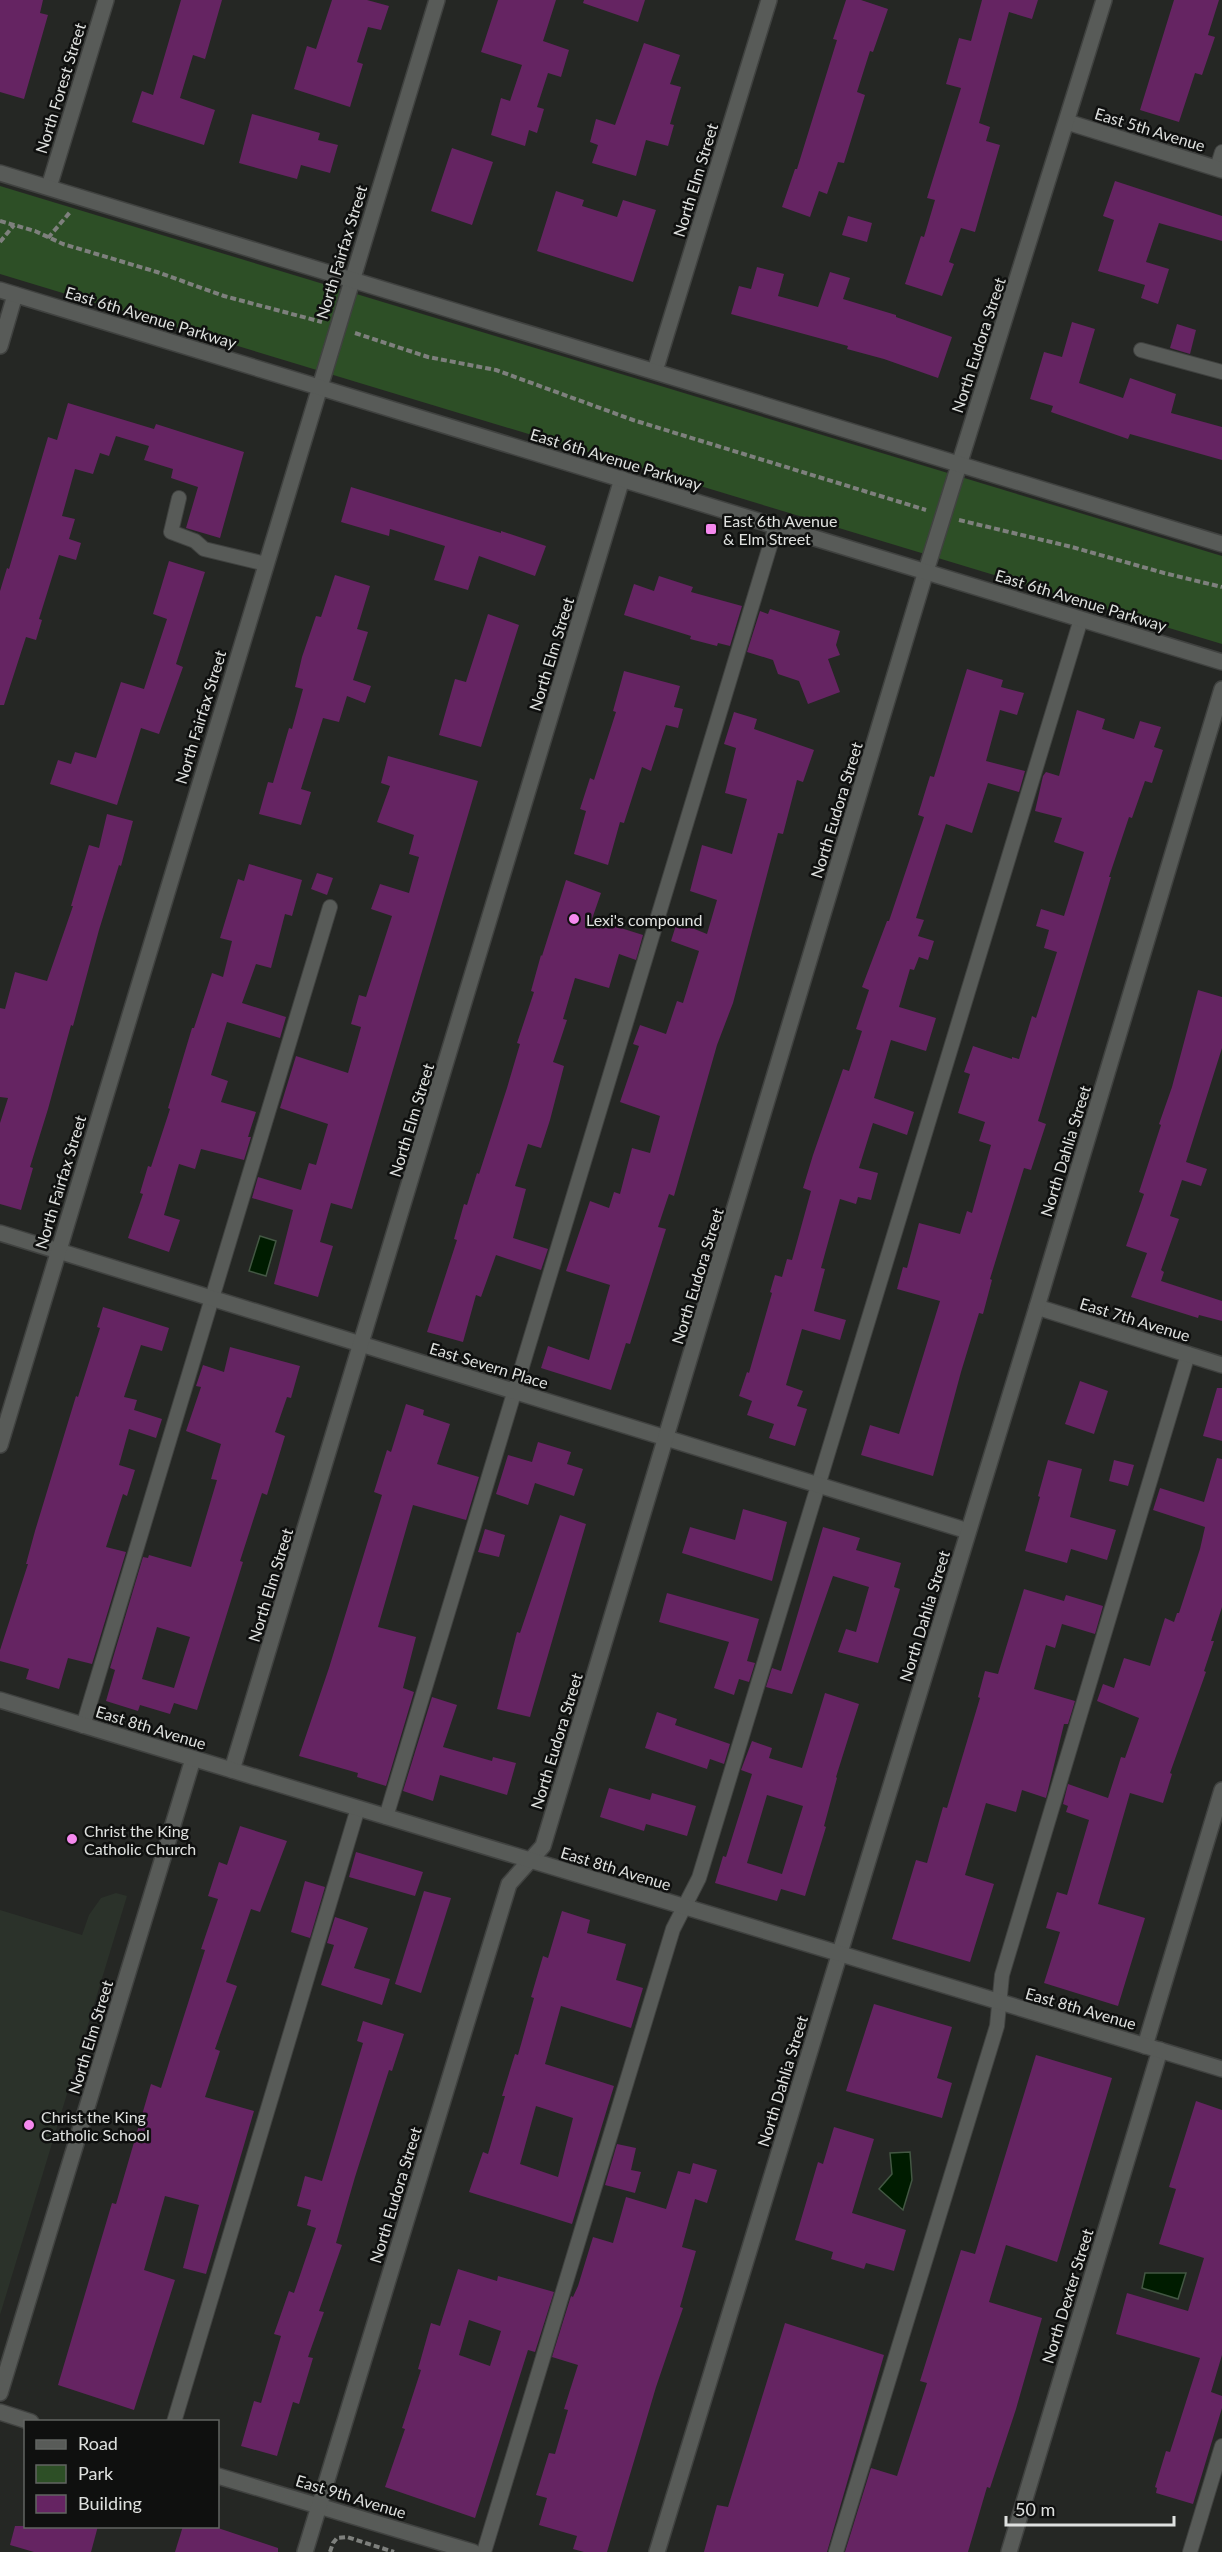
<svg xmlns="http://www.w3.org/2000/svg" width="1222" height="2552" font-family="Lato,sans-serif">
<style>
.built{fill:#2b322a}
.green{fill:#2d4f26}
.water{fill:#001c00;stroke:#435743;stroke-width:1.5}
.building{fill:#652462;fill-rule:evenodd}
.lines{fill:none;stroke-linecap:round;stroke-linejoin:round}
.service-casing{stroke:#404240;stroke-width:16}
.minor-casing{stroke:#404240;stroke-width:18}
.tertiary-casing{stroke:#404240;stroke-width:18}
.secondary-casing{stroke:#404240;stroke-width:18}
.path{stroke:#7e807d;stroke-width:4;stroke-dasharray:6 3;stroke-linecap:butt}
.service{stroke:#585b58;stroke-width:14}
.minor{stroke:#585b58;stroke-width:15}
.tertiary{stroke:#585b58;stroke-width:15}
.secondary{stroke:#585b58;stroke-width:15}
.poi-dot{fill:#f589ee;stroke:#0f100f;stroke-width:2}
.labels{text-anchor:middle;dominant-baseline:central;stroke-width:5;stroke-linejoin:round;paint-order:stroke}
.street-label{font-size:16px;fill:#dfe1df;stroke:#0f100f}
.poi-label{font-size:16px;fill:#dfe1df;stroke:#0f100f;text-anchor:start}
</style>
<rect width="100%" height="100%" fill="#252724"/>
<path class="built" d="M116,1893l11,3 -127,419v-405l82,25 7,-20 12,-17z"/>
<path class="green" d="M0,186l1222,370v88l-1222,-370z"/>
<g class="water">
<path d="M260,1236l16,5 -10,35 -17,-5z"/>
<path d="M910,2152l2,28 -9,30 -24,-21 13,-15 -2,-21z"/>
<path d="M1145,2273h41l-8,26 -36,-11z"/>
</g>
<g class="building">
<path d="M0,0h43l-3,13 8,2 -24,84 -24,-7z"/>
<path d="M181,0h41l-17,59 -12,-4 -13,43 35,12 -11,35 -72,-23 10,-31 11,4z"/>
<path d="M332,0h35l22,6 -8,24 -13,-3 -11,35 6,2 -13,43 -56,-18 13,-43 9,3z"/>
<path d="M498,0h58l-13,41 26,9 -8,27 -13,-4 -11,34 7,2 -7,24 -8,-3 -4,16 -34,-11 10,-37 9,3 12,-36 -41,-13z"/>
<path d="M584,0h61l-7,22 -55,-19z"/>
<path d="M846,0h15l27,9 -15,43 -3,-1 -13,41 8,3 -21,68 -6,-1 -11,32 -8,-3 -9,26 -28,-10 13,-38h2l40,-129 -4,-1z"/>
<path d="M982,0h56l-6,19 -23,-7 -30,111 11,4 -4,14 14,4 -25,87 -14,-4 -12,34 5,2 -12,32 -37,-12 16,-48 3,1 11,-37 -8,-2 34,-110 -15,-4 13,-46 12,3z"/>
<path d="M1174,0h45l-11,35 7,2 -13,38 -7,-2 -16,49 -39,-12z"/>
<path d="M644,43l36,12 -10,29 11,3 -11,37 4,1 -6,21 -22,-6 -10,36 -44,-13 6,-18 -8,-3 6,-23 19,6z"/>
<path d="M252,114l68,19 -2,7 20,5 -8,28 -29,-8 -4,14 -58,-16z"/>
<path d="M452,148l41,14 -21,63 -41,-14z"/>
<path d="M1115,181l107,35v25l-63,-18 -13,39 23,7 -11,35 -17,-6 4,-13 -47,-14 16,-51 -11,-4z"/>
<path d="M556,191l28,9 -2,6 35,11 6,-17 33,10 -23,72 -96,-31z"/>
<path d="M848,216l24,7 -5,19 -25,-7z"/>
<path d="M757,267l27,7 -6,22 40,11 12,-35 20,6 -7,21 53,16v2l56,20 -14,41 -54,-19 -37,-10 1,-3 -117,-32 8,-28 12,3z"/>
<path d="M1072,322l23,7 -16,54 44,15 7,-20 46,16 -5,19 51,14v33l-92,-26 -2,5 -77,-27 2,-6 -23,-7 14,-47 18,5z"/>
<path d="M1177,324l19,6 -6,24 -20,-6z"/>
<path d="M68,403l86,26 2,-5 88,28 -24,86 -34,-10 12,-41 -27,-9 2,-9 -29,-9 5,-14 -33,-10 -7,20 -9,-3 -7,21 -18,-5 -13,47 13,3 -6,20 12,4 -5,17 -17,-5 -20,64 3,1 -6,20 -10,-3 -22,68h-4v-114l7,-23 2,1 39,-132 9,3z"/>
<path d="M351,487l150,46v-2l45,15 -11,30 -56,-20 -11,34 -34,-10 11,-34 -55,-17 -1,7 -48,-14z"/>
<path d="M169,561l36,11 -29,92 7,3 -24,67 -18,-6 -24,77 -67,-21 8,-24 13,4 4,-12 21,6 25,-76 23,7 23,-70 -14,-5z"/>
<path d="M335,575l35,11 -13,43 11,3 -15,48 18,6 -6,17 -18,-7 -8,26 -16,-4 -22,71 10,3 -10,33 -42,-11 9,-32 5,1 16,-55 3,1 11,-40 -8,-2 7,-30 14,-41 5,1z"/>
<path d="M659,576l34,11 -2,5 51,14 -12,40 -12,-3 -1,3 -27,-7 1,-3 -67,-21 10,-31 20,7z"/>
<path d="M770,609l70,22 -4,14 4,10 -12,4 12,33 -32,12 -9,-23 -21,-7 -5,-14 -26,-8 13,-41 8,3z"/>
<path d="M488,614l31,11 -38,122 -42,-12 16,-56 11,3z"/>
<path d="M967,669l36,11 -2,7 23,6 -7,22 -17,-5 -14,51 39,10 -6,21 -31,-9 -16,50 -26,-9 -30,94 8,2 -6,16 16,5 -6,19 -9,-3 -5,13 -4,-1 -11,38 37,11 -10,33 -35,-11 -17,58 40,14 -7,23 -34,-12 -14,45 19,5 -7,27 -13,-3 -2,7 -16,-5 -19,69 4,1 -11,42 32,9 -6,20 -38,-11 -16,56 17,6 -6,15 10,3 -12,37 -26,-8 5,-14 -27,-9 5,-14 -13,-5 8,-24 2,1 23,-80 -2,-1 5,-17 7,2 5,-18 5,1 19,-69 -8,-3 10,-33 30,-86 6,2 13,-40 -6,-2 13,-39 -7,-3 25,-66h2l35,-104 -6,-2 12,-39 4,1z"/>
<path d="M624,671l56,15 -6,21 9,2 -5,19 -12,-3 -15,46 -9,-4 -18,56 -4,-1 -12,43 -34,-11 12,-43 -6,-2 10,-31 4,2 22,-68 -3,-1z"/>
<path d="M1077,710l28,9 -3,10 32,10 6,-18 21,6 -7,20 9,3 -11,33 -7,-2 -13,37 -3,-1 -20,60h2l-73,244 8,3 -15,46 -7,-2 -34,111 2,1 -9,34 -4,-1 -18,59 -28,104 -72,-21 9,-30 29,9 41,-133 -43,-12 6,-22 4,1 12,-45 41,11 7,-23 5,2 19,-68 -12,-4 6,-19 -27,-9 12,-39 -6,-2 9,-26 39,13v-2l7,2 13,-43 4,2 21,-66 -13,-4 5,-18 -13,-4 5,-17 23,7 20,-64 -30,-10 8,-24 -27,-7 8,-35 3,-4 13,4z"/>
<path d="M734,712l23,7 -3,10 60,21 -11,32 -6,-2 -14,54 -5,-1 -45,170 -16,42 -43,151 -5,-2 -11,33 8,2 -36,115 -4,-1 -15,47 -70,-22 7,-22 41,14 21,-75 -44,-14 24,-70 19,7 5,-16 6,2 12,-46 18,5 10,-37 -40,-14 19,-56 -6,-2 7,-19 26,9 11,-33 6,2 16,-52 -28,-10 6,-19 30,12 10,-34 -27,-9 12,-46 30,9 15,-55 -22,-6 11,-45 -12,-4z"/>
<path d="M388,756l90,25 -126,428 -21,-6 -11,39 13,4 -15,51 -44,-13 19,-74 -41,-12 6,-21 43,13 8,-27 7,2 12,-41 -48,-16 16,-52 52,17 13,-46 -10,-3 8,-29 7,2 26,-81 -21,-7 9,-25 29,9 10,-36 -10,-3 5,-19 -37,-13 13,-36 -9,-3z"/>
<path d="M107,814l26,7 -12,45 -2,-1 -20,65 -26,96 -2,-1 -23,84 -18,58 3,1 -12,42 -21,-6v-81l8,-25 -8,-1v-89l5,1 10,-37 32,9 26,-75h-2l18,-61 10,3z"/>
<path d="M249,864l53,16 -10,36 -7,-2 -14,54 -15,-4 -14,39 44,14 -6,21 -53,-16 -16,53 17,6 -7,21 35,10 -8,25h3l-7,23 -43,-11 -6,20 -16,-5 -15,51 16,5 -11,32 -41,-14 15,-44 -3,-1 8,-27 3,1 19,-58 -2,-1 24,-80h2l18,-55 11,4 9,-36 -12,-3 18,-59 6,2z"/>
<path d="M317,873l16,5 -6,17 -16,-6z"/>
<path d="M566,880l35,13 -9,26 51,16 -7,25 -17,-6 -10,34 -34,-10 -12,41 4,1 -14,42 11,4 -14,54 -9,28 -13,-4 -13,42 11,3 -13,49 35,11 -7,21 -45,-15 -15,42 -5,-2 -13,47 -36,-10 30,-92 -3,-1 10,-35 3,1 10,-32 2,1 28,-86 13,-44 -3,-1 17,-51 -3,-1 10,-36 1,1z"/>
<path d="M1198,990l24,7v51l-36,114 21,7 -6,17 -19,-6 -12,36 9,3 -18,51 3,2 -3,9 61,20v20l-23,-6 -1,3 -67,-21 16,-44 -21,-7 18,-52 -5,-2 22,-67 -2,-1 13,-37z"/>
<path d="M103,1307l66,21 -7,23 -21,-6 -17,52 13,3 -3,10 28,9 -6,19 -27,-9 -10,36 16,5 -8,26 -4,-2 -17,53 20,5 -34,112 -24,-6 -9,31 -33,-10 3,-10 -29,-8v-11l28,-86h-2l9,-33 41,-135 2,1 22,-69 -3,-1z"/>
<path d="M230,1347l70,19 -9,32 -4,-1 -12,35 10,4 -18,59 -5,-2 -22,68 3,1 -46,148 -23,-7 -4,11 -30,-9 -2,6 -32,-10 9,-31 -5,-2 33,-111 5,1 1,-3 42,12 26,-87 -6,-1 10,-35 -35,-13 15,-44 -5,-1 7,-21 21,7zM157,1627l33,10 -16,51 -32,-9z"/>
<path d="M1080,1381l28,10 -14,43 -29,-10z"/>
<path d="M1217,1388h5v53l-19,-5z"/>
<path d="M406,1404l18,6 -1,5 27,9 -13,40 42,13 -13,43 -53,-15 -35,122 38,10 -13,51 11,4 -28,94 -29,-9 1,-4 -59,-17 30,-88 53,-173 -8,-3 13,-42 4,2z"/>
<path d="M538,1442l33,10 -4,12 16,5 -9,27 -39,-13 -7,22 -32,-11 12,-39 24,7z"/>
<path d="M1217,1458l5,1v148l-11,34h3l-10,30 2,1 -36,101 2,1 -9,29 -33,-10 -32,111 47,14 -27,88 -74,-23 16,-51 -14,-4 11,-36 10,3 22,-75 -23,-8 2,-6 -5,-2 5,-20 40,14 13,-41 4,1 14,-40 -42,-17 6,-17 11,4 10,-30 26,8 15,-48 9,4 3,-9h2l21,-64 5,-22 -52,-17 7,-22 44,14z"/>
<path d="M1048,1460l34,9 -12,48 46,13 -9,30 -36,-11 -4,14 -42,-12 15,-54 -2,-1z"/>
<path d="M1114,1460l20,5 -6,21 -19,-5z"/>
<path d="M743,1509l44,13 -15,59 -90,-28 8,-26 45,13z"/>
<path d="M560,1515l26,9 -56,193 -33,-8 20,-77 3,1z"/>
<path d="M823,1527l37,11 -4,12 45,13 -7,24 6,2 -22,74 -40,-11 8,-23 10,3 13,-45 -36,-11 -41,118 -26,-7 6,-19 9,3z"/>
<path d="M485,1529l20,6 -6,22 -21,-5z"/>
<path d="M1024,1589l40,12 2,-6 37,11 -8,28 -33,-10 -7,24 -9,-3 -12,44 41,12 -7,23h-4l-18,74 -24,-8 -6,22 -30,-9 -21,72 29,9 -24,78 -78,-23 24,-79 11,3 16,-56 4,1 33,-110 -2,-1 7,-26 13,3z"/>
<path d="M667,1593l92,26 -12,42 8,2 -6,19 -10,-3 -5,16 -20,-7 15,-46 -70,-20z"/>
<path d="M825,1693l34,11 -23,73 1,1 -13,48 2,1 -21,69 -24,-7 -4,12 -62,-18 8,-27 3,1 26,-83 -11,-4 11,-29 20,7 -3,10 33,10zM767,1795l36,11 -21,68 -35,-11z"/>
<path d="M432,1697l25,8 -14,42 49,14 1,-4 23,6 -9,32 -67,-20 -7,26 -30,-10z"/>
<path d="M657,1712l20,7 -2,6 55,19 -6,20 -14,-5 -3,10 -62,-21z"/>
<path d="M609,1788l41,12 2,-7 44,13 -9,30 -41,-12 -2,7 -44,-14z"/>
<path d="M240,1826l47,15 -27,71 -9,-3 -25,73 11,4 -22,63 5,2 -15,46 49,14 -48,163 -23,-6 16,-63 -34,-9 -21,74 31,10 -41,130 -76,-25 54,-182 4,1 35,-120 10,4 44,-138 -4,-1 17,-50 -10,-3 11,-34 8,3z"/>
<path d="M356,1852l67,20 -8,24 -66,-19z"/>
<path d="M305,1881l20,6 -15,51 -19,-6z"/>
<path d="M424,1891l27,7 -30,95 -26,-9z"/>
<path d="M562,1911l28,9 -3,13 39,11 -10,36 27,8 -12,40 -70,-22 -16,58 69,22 -42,138 -103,-32 14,-40 5,2 17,-58h-3l13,-42 3,1 16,-57 -3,-1 12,-41 5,2zM536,2106l37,12 -15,59 -38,-13z"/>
<path d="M335,1917l33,11 -14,40 36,11 -8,26 -61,-20 13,-40 -7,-2z"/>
<path d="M874,2004l78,23 -15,51 15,5 -10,35 -96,-27z"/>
<path d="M363,2021l41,13 -12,37 -3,-1 -34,107 -19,66 6,2 -23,66 5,1 -16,45 5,1 -14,46 -6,-2 -16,54 -36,-10 13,-45 7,2 20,-67 -7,-2 15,-43 5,2 22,-65 -9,-3 4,-15 -14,-4 8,-30 17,5 41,-138 -6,-2z"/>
<path d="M1036,2055l76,23 -55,184 -51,-17 -17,57 53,16 -26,91 -26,79 -3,-1 -19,65h-123l26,-84 26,8 30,-93 -7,-2 41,-131 14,4z"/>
<path d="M1196,2101l26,9v245l-11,37 11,4v12l-29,96 -37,-11 1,-5 -2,-1 11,-36 4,1 30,-94 -84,-24 11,-41 61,18 16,-53 -45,-14 17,-55 -7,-2z"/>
<path d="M834,2127l40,12 -22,74 54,17 -12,41 -28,-8 -2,6 -33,-10 2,-7 -38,-12 23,-78 5,2z"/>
<path d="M617,2144l19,4 -5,22 10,2 -6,21 -30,-8z"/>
<path d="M693,2163l24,7 -10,33 -12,-4 -13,48 14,4 -16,56 3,1 -27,79 -49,165h-23l-11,-3 4,-13 -38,-11 8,-27 -11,-3 13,-42 6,1 13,-44 -4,-1 14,-44 -26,-8 19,-61 2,1 5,-11 15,-49 20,6 13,-46 40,12 12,-38 12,3z"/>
<path d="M458,2269l39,12 1,-5 56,16 -19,60 -7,-2 -53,168 -90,-31 20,-58 -3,-1 19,-58 -3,-1 13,-46 9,3zM469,2320l32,11 -11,35 -31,-11z"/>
<path d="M785,2323l99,32 -57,197h-123l13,-47 11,2z"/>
<path d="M15,2526h83l-7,26h-57l-24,-7z"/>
<path d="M183,2526h29l66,22v4h-103z"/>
</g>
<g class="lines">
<g class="service-casing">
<g id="service">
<path d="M1217,168l5,-16"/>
<path d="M1141,350l81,22"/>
<path d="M179,498l-8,34 24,9 9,8 62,15"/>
<path d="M83,1726l247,-819"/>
<path d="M386,1817l390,-1291"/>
<path d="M174,2422l184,-614"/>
<path d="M484,2552l189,-623 26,-51 382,-1259"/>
<path d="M836,2552l161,-526 5,-51 186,-621"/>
<path d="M1190,2552l32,-106"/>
</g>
</g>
<g class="minor-casing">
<g id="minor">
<path d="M1067,122l155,48"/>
<path d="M49,187l57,-187"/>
<path d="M0,346l15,-51"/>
<path d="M655,371l114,-371"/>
<path d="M0,1233l968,298"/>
<path d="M1037,1307l185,58"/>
<path d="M0,1445l437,-1445"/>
<path d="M232,1770l390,-1291"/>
<path d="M1145,2046l77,-256"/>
<path d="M0,2393l193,-634"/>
<path d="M0,2412l31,10"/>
<path d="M218,2476l255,76"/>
<path d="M305,2552l204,-668 34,-38 383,-1275 178,-571"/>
<path d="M657,2552l380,-1245 185,-618"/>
<path d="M1009,2552l151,-502"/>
</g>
</g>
<g class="tertiary-casing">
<path id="tertiary" d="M0,1700l1222,369"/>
</g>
<g class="secondary-casing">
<g id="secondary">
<path d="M0,173l1222,371"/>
<path d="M0,290l1222,372"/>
</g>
</g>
<g class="path">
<path d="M0,221l35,10 28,13 94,28 67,24 98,26"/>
<path d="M48,238l23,-27"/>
<path d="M0,242l14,-17"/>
<path d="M355,333l73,24 68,13 137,50 293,90"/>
<path d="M959,520l113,27 92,26 58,14"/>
<path d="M330,2552l3,-9 4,-5 10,-1 47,15"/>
</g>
<use href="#service" class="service"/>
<use href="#minor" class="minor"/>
<use href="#tertiary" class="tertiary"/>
<use href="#secondary" class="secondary"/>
</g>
<g class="poi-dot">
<rect x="705" y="523" width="12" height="12" rx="3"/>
<circle cx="574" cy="919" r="6"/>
<circle cx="72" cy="1839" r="6"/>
<circle cx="29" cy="2125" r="6"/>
</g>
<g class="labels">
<g class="street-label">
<text transform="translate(60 88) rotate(-73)">North Forest Street</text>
<text transform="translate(1150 129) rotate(17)">East 5th Avenue</text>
<text transform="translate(695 180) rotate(-73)">North Elm Street</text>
<text transform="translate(341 252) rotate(-73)">North Fairfax Street</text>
<text transform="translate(151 317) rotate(17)">East 6th Avenue Parkway</text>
<text transform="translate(978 345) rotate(-72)">North Eudora Street</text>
<text transform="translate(616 459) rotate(17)">East 6th Avenue Parkway</text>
<text transform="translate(1081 600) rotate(17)">East 6th Avenue Parkway</text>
<text transform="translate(551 654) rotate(-73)">North Elm Street</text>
<text transform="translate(200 717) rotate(-73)">North Fairfax Street</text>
<text transform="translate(836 810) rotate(-73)">North Eudora Street</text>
<text transform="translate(411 1120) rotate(-73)">North Elm Street</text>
<text transform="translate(1065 1151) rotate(-73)">North Dahlia Street</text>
<text transform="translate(60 1182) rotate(-73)">North Fairfax Street</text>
<text transform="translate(697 1276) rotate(-73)">North Eudora Street</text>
<text transform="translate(1135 1319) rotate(17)">East 7th Avenue</text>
<text transform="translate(489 1365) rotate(17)">East Severn Place</text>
<text transform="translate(270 1585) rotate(-73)">North Elm Street</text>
<text transform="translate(924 1616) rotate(-73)">North Dahlia Street</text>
<text transform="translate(151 1727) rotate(17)">East 8th Avenue</text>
<text transform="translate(556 1741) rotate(-73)">North Eudora Street</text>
<text transform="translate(616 1868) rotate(17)">East 8th Avenue</text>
<text transform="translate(1081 2008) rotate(16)">East 8th Avenue</text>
<text transform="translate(90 2037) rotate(-73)">North Elm Street</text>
<text transform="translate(782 2081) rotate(-73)">North Dahlia Street</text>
<text transform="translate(395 2195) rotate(-73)">North Eudora Street</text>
<text transform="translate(1067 2296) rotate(-73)">North Dexter Street</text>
<text transform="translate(351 2496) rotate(17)">East 9th Avenue</text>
</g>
<g class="poi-label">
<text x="723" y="520">East 6th Avenue<tspan x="723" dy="18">&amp; Elm Street</tspan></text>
<text x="586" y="919">Lexi's compound</text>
<text x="84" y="1830">Christ the King<tspan x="84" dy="18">Catholic Church</tspan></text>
<text x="41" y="2116">Christ the King<tspan x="41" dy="18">Catholic School</tspan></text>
</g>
</g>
<rect x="24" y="2420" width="195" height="108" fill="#0f100f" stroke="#626462" stroke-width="1.5"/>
<rect x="36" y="2440" width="30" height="9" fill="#585b58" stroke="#626462" stroke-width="1.5"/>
<text x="78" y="2450" font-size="18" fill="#dfe1df">Road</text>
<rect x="36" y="2465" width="30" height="18" fill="#2d4f26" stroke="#626462" stroke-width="1.5"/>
<text x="78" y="2480" font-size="18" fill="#dfe1df">Park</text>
<rect x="36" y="2495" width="30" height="18" fill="#652462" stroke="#626462" stroke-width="1.5"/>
<text x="78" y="2510" font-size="18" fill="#dfe1df">Building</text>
<path d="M1006 2516v9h168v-9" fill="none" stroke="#dfe1df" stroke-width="3"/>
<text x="1015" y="2516" font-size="18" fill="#dfe1df" stroke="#0f100f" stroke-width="4.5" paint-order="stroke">50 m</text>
</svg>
